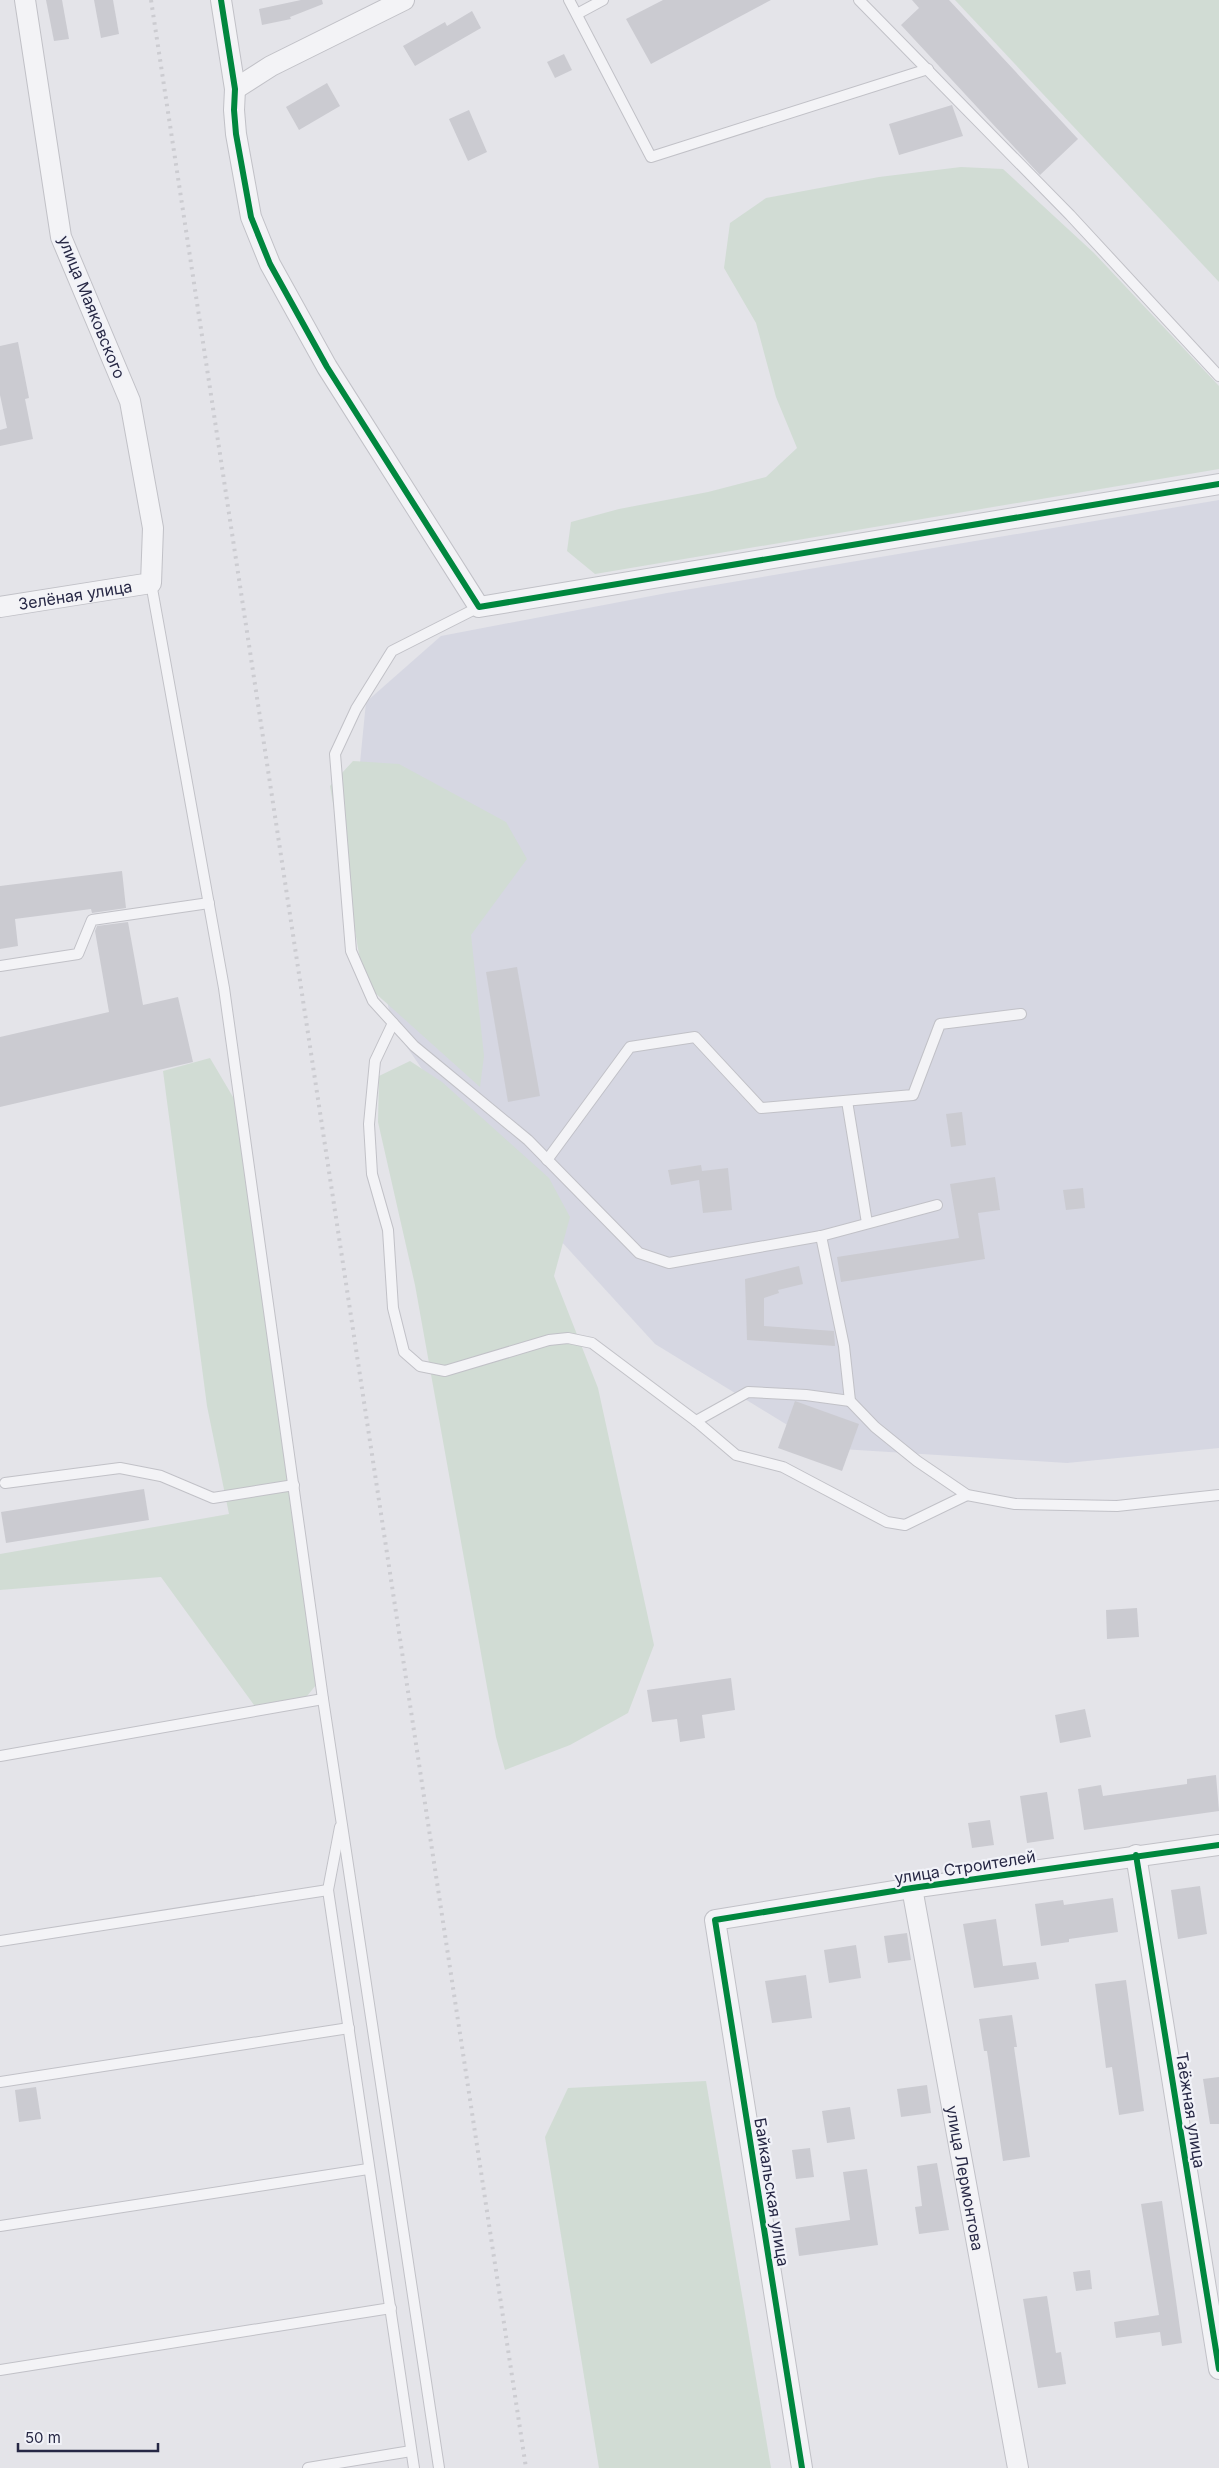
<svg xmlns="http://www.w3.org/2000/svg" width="1219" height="2468" font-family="Inter,sans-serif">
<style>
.built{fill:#d6d7e2}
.green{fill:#d1dcd4}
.building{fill:#cbcbd1}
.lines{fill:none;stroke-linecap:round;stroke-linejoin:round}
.lane-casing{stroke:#c1c1c7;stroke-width:12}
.street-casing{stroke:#c1c1c7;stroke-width:22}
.lane{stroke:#f3f3f6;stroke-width:10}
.street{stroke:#f3f3f6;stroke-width:20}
.rail{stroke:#ccccd1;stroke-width:4;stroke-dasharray:2.5 5;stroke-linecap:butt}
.cycleway-casing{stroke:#f1f2f8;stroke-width:9}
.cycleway{stroke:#00873e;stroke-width:6}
.labels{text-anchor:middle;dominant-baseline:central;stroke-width:4.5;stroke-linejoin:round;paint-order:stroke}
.street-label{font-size:16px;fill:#272845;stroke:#f1f2f8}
</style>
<rect width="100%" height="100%" fill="#e4e4e9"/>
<path class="built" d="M1219,500v948l-152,15 -242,-15 -170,-104 -180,-197 -83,-122 -39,-191 13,-132 75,-66 226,-43z"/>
<g class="green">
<path d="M955,0h264v282z"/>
<path d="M961,167l42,2 91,84 125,133v83l-624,105 -28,-23 4,-29 48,-13 89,-17 58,-15 31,-29 -21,-51 -20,-74 -32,-55 6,-45 36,-25 113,-21z"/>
<path d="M353,761l46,3 107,58 21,37 -56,76 13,121 -4,31 -116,-104 -34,-197z"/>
<path d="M210,1058l33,56 73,571 -17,21 -40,6 -98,-135 -161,13v-36l229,-40 -22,-108 -44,-335z"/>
<path d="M410,1061l32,21 107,96 21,39 -16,59 44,112 56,257 -26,68 -58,32 -65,25 -9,-33 -81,-452 -37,-163 1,-46z"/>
<path d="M706,2081l65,387h-172l-54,-331 23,-49z"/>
</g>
<g class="building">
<path d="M46,0h16l7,39 -15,2z"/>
<path d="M94,0h19l6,34 -18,4z"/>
<path d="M301,0h21l1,4 -33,13 1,2 -29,6 -3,-16z"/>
<path d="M663,0h108l-120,64 -25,-45z"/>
<path d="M912,0h37l129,139 -38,36 -139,-150 18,-17z"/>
<path d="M472,11l9,17 -66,38 -12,-20 42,-24 2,4z"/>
<path d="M564,54l8,16 -17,8 -8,-16z"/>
<path d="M327,83l13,23 -41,24 -13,-23z"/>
<path d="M952,105l11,31 -64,19 -10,-31z"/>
<path d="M469,110l18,42 -19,9 -19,-42z"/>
<path d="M18,342l11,56 -4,1 8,40 -33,7v-16l7,-2 -7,-33v-49z"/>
<path d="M122,871l4,37 -34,5 -1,-4 -76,10 3,27 -18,3v-63z"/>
<path d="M128,922l15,83 35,-8 15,65 -193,45v-70l109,-25 -14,-81 2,-5z"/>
<path d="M517,967l23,129 -32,6 -22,-130z"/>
<path d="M962,1112l4,33 -15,2 -5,-33z"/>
<path d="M701,1165l1,6 26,-3 4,42 -29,3 -4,-33 -28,5 -3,-15z"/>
<path d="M995,1177l5,33 -22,3 7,46 -144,23 -4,-25 122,-19 -9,-54z"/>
<path d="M1083,1188l2,20 -19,2 -3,-20z"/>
<path d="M799,1266l4,18 -25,6 1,3 -15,5v28l70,5 1,15 -88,-6 -2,-61z"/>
<path d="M795,1401l64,23 -17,47 -64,-23z"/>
<path d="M144,1489l5,31 -143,23 -5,-31z"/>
<path d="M1137,1608l2,29 -32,2 -1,-29z"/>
<path d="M731,1678l4,32 -33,5 3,23 -25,4 -3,-23 -25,3 -5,-32z"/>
<path d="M1085,1709l6,28 -31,6 -5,-28z"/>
<path d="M1216,1775l3,36 -135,19 -6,-41 23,-4 2,11 84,-12v-5z"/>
<path d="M1047,1792l7,47 -27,4 -7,-47z"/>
<path d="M990,1820l4,25 -22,3 -4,-25z"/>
<path d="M1200,1886l7,48 -29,5 -7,-49z"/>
<path d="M1113,1898l5,34 -49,7v3l-28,4 -6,-42 28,-4 1,5z"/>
<path d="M996,1919l7,47 33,-4 3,17 -65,9 -11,-64z"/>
<path d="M907,1933l4,27 -23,3 -4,-27z"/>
<path d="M856,1945l5,33 -32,5 -5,-33z"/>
<path d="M806,1975l6,43 -40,5 -7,-42z"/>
<path d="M1126,1980l18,131 -25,4 -7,-48 -6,1 -11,-84z"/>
<path d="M1012,2015l5,32h-3l16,110 -27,4 -16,-110h-3l-5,-32z"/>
<path d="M1219,2077v47h-9l-7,-45z"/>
<path d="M927,2085l4,28 -30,4 -4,-28z"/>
<path d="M36,2087l5,32 -22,3 -4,-32z"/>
<path d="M850,2107l5,32 -28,4 -5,-32z"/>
<path d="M810,2148l4,29 -18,2 -4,-29z"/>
<path d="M937,2163l12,67 -30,4 -4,-27 7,-1 -5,-40z"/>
<path d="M867,2169l11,76 -79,11 -4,-28 55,-8 -7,-48z"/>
<path d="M1162,2201l20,142 -20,3 -2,-14 -44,6 -2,-16 45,-7 -18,-111z"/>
<path d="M1090,2270l2,19 -16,2 -3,-19z"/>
<path d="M1047,2296l9,57 5,-1 5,32 -28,4 -15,-89z"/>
</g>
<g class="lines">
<g class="lane-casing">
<g id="lane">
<path d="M569,0l82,157 277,-88"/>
<path d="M859,0l211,215 149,161"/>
<path d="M577,14l26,-14"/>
<path d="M151,583l73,405 99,711 116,769"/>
<path d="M479,607l-87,44 -36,58 -21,45 16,197 22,50 41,45 114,94 111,113 30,10 152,-27 116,-31"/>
<path d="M0,966l78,-12 14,-34 117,-17"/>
<path d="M393,1023l-18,38 -6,63 3,50 16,56 5,78 11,44 16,14 25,5 104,-31 19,-2 24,5 104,78 40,34 47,12 104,55 18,3 62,-30"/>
<path d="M847,1101l20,122"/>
<path d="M547,1160l83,-113 65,-10 66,71 152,-13 27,-71 81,-10"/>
<path d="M821,1236l23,110 6,55 25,26 42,34 50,34 48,9 102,2 102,-11"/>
<path d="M696,1421l52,-29 58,3 44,6"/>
<path d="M5,1483l115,-15 41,8 52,22 81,-13"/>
<path d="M0,1756l323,-57"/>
<path d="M340,1827l-12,63 86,578"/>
<path d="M0,1941l328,-51"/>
<path d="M0,2082l349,-54"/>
<path d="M0,2226l368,-57"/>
<path d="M0,2370l391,-62"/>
<path d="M308,2468l103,-17"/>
</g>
</g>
<g class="street-casing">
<g id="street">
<path d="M221,0l14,89 -1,21 2,24 15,83 19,47 57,103 152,240 740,-123"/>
<path d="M235,89l36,-23 133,-66"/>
<path id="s1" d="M0,607l151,-24 2,-55 -23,-127 -69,-164 -36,-237"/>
<path d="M1136,1855l83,514"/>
<path id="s2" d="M912,1888l106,580"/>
<path d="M802,2468l-87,-548 197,-32 307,-43"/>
</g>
</g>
<use href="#lane" class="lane"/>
<use href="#street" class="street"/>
<path class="rail" d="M151,0l375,2468"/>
<g class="cycleway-casing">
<g id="cycleway">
<path d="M221,0l14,89 -1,21 2,24 15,83 19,47 57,103 152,240 740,-123"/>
<path d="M1136,1855l83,514"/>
<path d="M802,2468l-87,-548 197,-32 307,-43"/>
</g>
</g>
<use href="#cycleway" class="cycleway"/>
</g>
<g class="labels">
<g class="street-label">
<text transform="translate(92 307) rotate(68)">улица Маяковского</text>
<text stroke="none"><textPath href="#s1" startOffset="76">Зелёная улица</textPath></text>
<text transform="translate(965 1867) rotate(-9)">улица Строителей</text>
<text transform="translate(1191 2110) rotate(81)">Таёжная улица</text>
<text stroke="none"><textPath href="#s2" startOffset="295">улица Лермонтова</textPath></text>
<text transform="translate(772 2192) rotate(81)">Байкальская улица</text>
</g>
</g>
<path d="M18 2443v8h140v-8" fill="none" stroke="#272845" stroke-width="2.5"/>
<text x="25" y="2443" font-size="15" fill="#272845" stroke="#f1f2f8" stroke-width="4" paint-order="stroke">50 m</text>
</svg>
